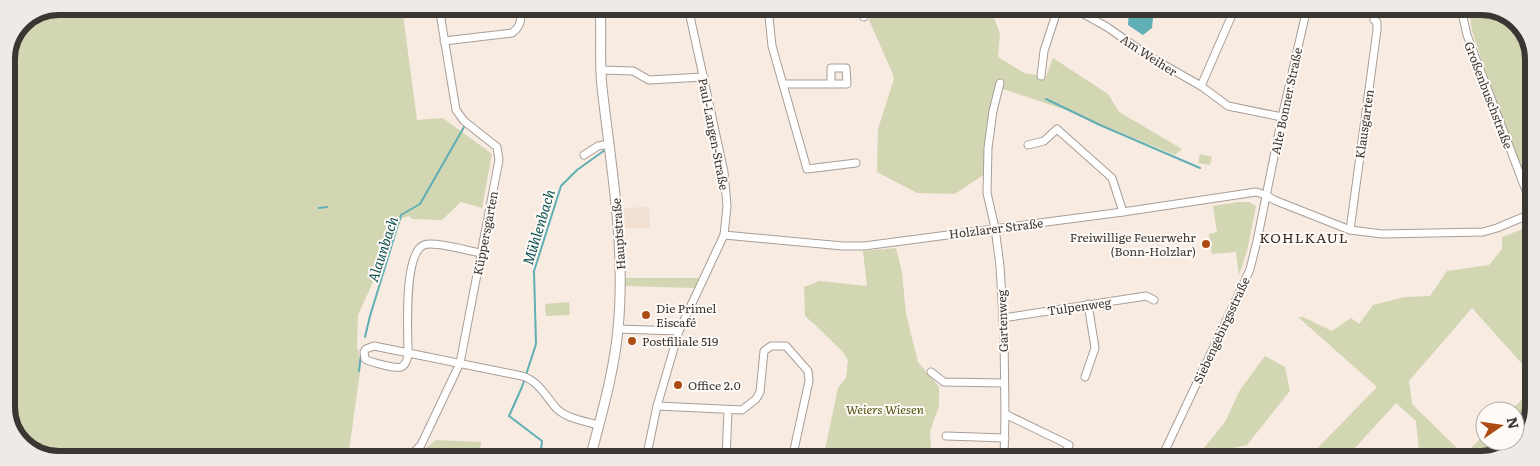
<svg xmlns="http://www.w3.org/2000/svg" width="1540" height="466" font-family="Literata,serif">
<style>
.built{fill:#f1e0d1}
.green{fill:#d3d6b2}
.water{fill:#60afb4}
.lines{fill:none;stroke-linecap:round;stroke-linejoin:round}
.stream{stroke:#60afb4;stroke-width:2}
.minor-casing{stroke:#a99e96;stroke-width:9}
.major-casing{stroke:#a99e96;stroke-width:11}
.minor{stroke:#fff;stroke-width:7}
.major{stroke:#fff;stroke-width:9}
.poi-dot{fill:#ae4b13;stroke:#fffaf6;stroke-width:2}
.labels{text-anchor:middle;dominant-baseline:central;stroke-width:4;stroke-linejoin:round;paint-order:stroke}
.street-label{font-size:12px;fill:#3a3632;stroke:#fffaf6}
.poi-label{font-size:12px;fill:#3a3632;stroke:#fffaf6;text-anchor:start}
.park-label{font-size:12px;font-style:italic;fill:#50520d;stroke:#fffaf6}
.water-label{font-size:14px;font-style:italic;fill:#0a5256;stroke:#fffaf6}
.neighbourhood-label{font-size:14px;letter-spacing:1px;fill:#352c25;stroke:#fffaf6}
.rim{fill:none;stroke:#3a3632;stroke-width:6}
</style>
<rect width="100%" height="100%" fill="#f8ebe2"/>
<path class="built" d="M649,207l1,21h-25l-1,-20z"/>
<g class="green">
<path d="M59,6l343,1 15,113 26,-2 49,36 -10,54 -21,-6 -19,18 -30,-1 -3,-3 -7,2 -44,97 -1,31 4,19 -13,93h-303l-26,-16 -13,-31v-353l16,-37z"/>
<path d="M872,7h118l10,27 -2,23 26,16 22,4 7,-19 55,36 11,18 63,37 -7,6 -109,-45 -63,-21h-3l-14,84 -31,21 -38,-1 -40,-21 1,-43 16,-50 -2,-7 -23,-52z"/>
<path d="M1469,8h26l26,16 13,31 -1,149 -15,-37 -46,-136z"/>
<path d="M1200,154l12,3 -2,8 -12,-2z"/>
<path d="M1238,202h11l7,4 -9,45 -8,24 -3,-23 -24,2 -3,-20 8,-2 -4,-26z"/>
<path d="M1533,225l-1,150 -60,-67 -63,73 3,23 48,47 9,-1 16,-16v7h30v-30h-5l22,-21v31l-19,28 -31,11h-62l-4,-39 -20,-18 -52,57h-38l71,-73 -79,-70h5l29,14 19,-13 8,6 14,-19 32,-8 25,-1 17,-25 42,-6 13,-16v-12z"/>
<path d="M896,248l6,24 4,42 12,48 21,25v19l-9,25 1,16 5,12h-113l15,-71 8,-10 2,-18 -5,-8 -30,-29 -8,-7 -1,-29 15,-6 48,5 -4,-35z"/>
<path d="M625,278h74l-4,10 -70,-2z"/>
<path d="M569,302l1,13 -24,1 -1,-12z"/>
<path d="M1265,356l20,11 5,24 -43,54 -37,8 -3,6h-12l30,-37 15,-32z"/>
<path d="M436,440l45,2 -2,16h-65z"/>
</g>
<path class="water" d="M1129,8h25l-2,20 -9,7 -15,-10z"/>
<g class="lines">
<g class="stream">
<path d="M1046,99l54,26 100,43"/>
<path d="M319,208l8,-1"/>
<path d="M365,337l5,-21 31,-101 19,-11 44,-77"/>
<path d="M359,371l2,-17"/>
<path d="M540,459l2,-18 -33,-25 13,-29 14,-43 -2,-73 27,-85 16,-16 28,-20"/>
</g>
<g class="minor-casing">
<g id="minor">
<path d="M768,7l4,39 35,123 49,-6"/>
<path d="M800,7l63,1"/>
<path d="M862,7l2,10"/>
<path d="M1073,8l34,19 43,30 51,29 27,20 54,11"/>
<path d="M1461,8l6,27 66,174"/>
<path d="M444,41l68,-8c10,-7 9,-15 9,-26"/>
<path d="M601,70l32,1 16,9 55,-3"/>
<path d="M1041,76l3,-25 14,-43"/>
<path d="M1000,83l-7,28 -5,37 -1,45 8,35 5,38 4,70 1,78 -1,45"/>
<path d="M784,84h63l-1,-16h-15v16"/>
<path d="M1201,86l34,-78"/>
<path d="M1028,145l16,-4 13,-12 55,49 11,34"/>
<path d="M584,155l14,-9 11,-2"/>
<path d="M1350,230l27,-200v-8l-3,-2"/>
<path d="M724,235l119,11h21l259,-34 133,-20 10,3 8,5 76,30 32,4 101,-2 14,-4 36,-15"/>
<path d="M481,253c-12,-2 -47,-12 -57,-8 -21,8 -16,88 -16,108 0,5 -2,12 -7,14 -6,2 -31,-5 -36,-8l-1,-7 2,-3 8,-3 148,30c17,5 24,21 35,33 11,10 28,12 41,16"/>
<path d="M1003,318l143,-22 8,4"/>
<path d="M618,329l61,2"/>
<path d="M931,372l13,10 60,1"/>
<path d="M1085,377l10,-29 -7,-44"/>
<path d="M657,406l85,4 14,-11 4,-7 4,-41 7,-5h15l22,25 1,10 -17,78"/>
<path d="M1005,414l64,31 -6,14"/>
<path d="M946,436l59,2"/>
<path d="M401,458l13,-6 7,-7 39,-82 39,-203 -2,-13 -33,-26 -8,-11 -17,-103"/>
<path d="M646,459l11,-53 22,-75 45,-96 3,-29 -3,-34 -36,-165"/>
<path d="M726,459l2,-49"/>
<path d="M1161,459l82,-174 7,-16 7,-28 25,-124 25,-109"/>
</g>
</g>
<g class="major-casing">
<path id="major" d="M590,459c11,-43 24,-86 28,-130 8,-82 -7,-161 -16,-242 -3,-27 0,-54 -2,-80"/>
</g>
<use href="#minor" class="minor"/>
<use href="#major" class="major"/>
</g>
<g class="poi-dot">
<circle cx="1206" cy="244" r="5"/>
<circle cx="646" cy="315" r="5"/>
<circle cx="632" cy="341" r="5"/>
<circle cx="678" cy="385" r="5"/>
</g>
<g class="labels">
<g class="street-label">
<text transform="translate(1149 55) rotate(33)">Am Weiher</text>
<text transform="translate(1489 95) rotate(69)">Großenbuschstraße</text>
<text transform="translate(1286 101) rotate(-78)">Alte Bonner Straße</text>
<text transform="translate(1364 124) rotate(-82)">Klausgarten</text>
<text transform="translate(714 134) rotate(79)">Paul-Langen-Straße</text>
<text transform="translate(996 228) rotate(-7)">Holzlarer Straße</text>
<text transform="translate(485 233) rotate(-79)">Küppersgarten</text>
<text transform="translate(618 234) rotate(-94)">Hauptstraße</text>
<text transform="translate(1079 306) rotate(-8)">Tulpenweg</text>
<text transform="translate(1002 321) rotate(-92)">Gartenweg</text>
<text transform="translate(1221 330) rotate(-65)">Siebengebirgsstraße</text>
</g>
<g class="poi-label">
<text x="1196" y="237" text-anchor="end">Freiwillige Feuerwehr<tspan x="1196" dy="14">(Bonn-Holzlar)</tspan></text>
<text x="656" y="308">Die Primel<tspan x="656" dy="14">Eiscafé</tspan></text>
<text x="642" y="341">Postfiliale 519</text>
<text x="688" y="385">Office 2.0</text>
</g>
<g class="park-label">
<text x="885" y="409">Weiers Wiesen</text>
</g>
<g class="water-label">
<text transform="translate(538 227) rotate(-73)">Mühlenbach</text>
<text transform="translate(382 249) rotate(-72)">Alaunbach</text>
</g>
<g class="neighbourhood-label">
<text x="1304" y="237">KOHLKAUL</text>
</g>
</g>
<path d="M0 0H1540V466H0ZM59 15H1481A44 44 0 0 1 1525 59V407A44 44 0 0 1 1481 451H59A44 44 0 0 1 15 407V59A44 44 0 0 1 59 15Z" fill="#efeae6" fill-rule="evenodd"/>
<path class="rim" d="M59 15H1481A44 44 0 0 1 1525 59V407A44 44 0 0 1 1481 451H59A44 44 0 0 1 15 407V59A44 44 0 0 1 59 15Z"/>
<g transform="translate(1500 426) rotate(77)"><circle r="24" fill="#fffaf6" stroke="#b0aca8"/>
<path d="M0-4L9 19L0 12L-9 19Z" fill="#ae4b13"/>
<text y="-8" font-size="14" font-weight="bold" text-anchor="middle" fill="#3a3632">N</text>
</g>
</svg>
